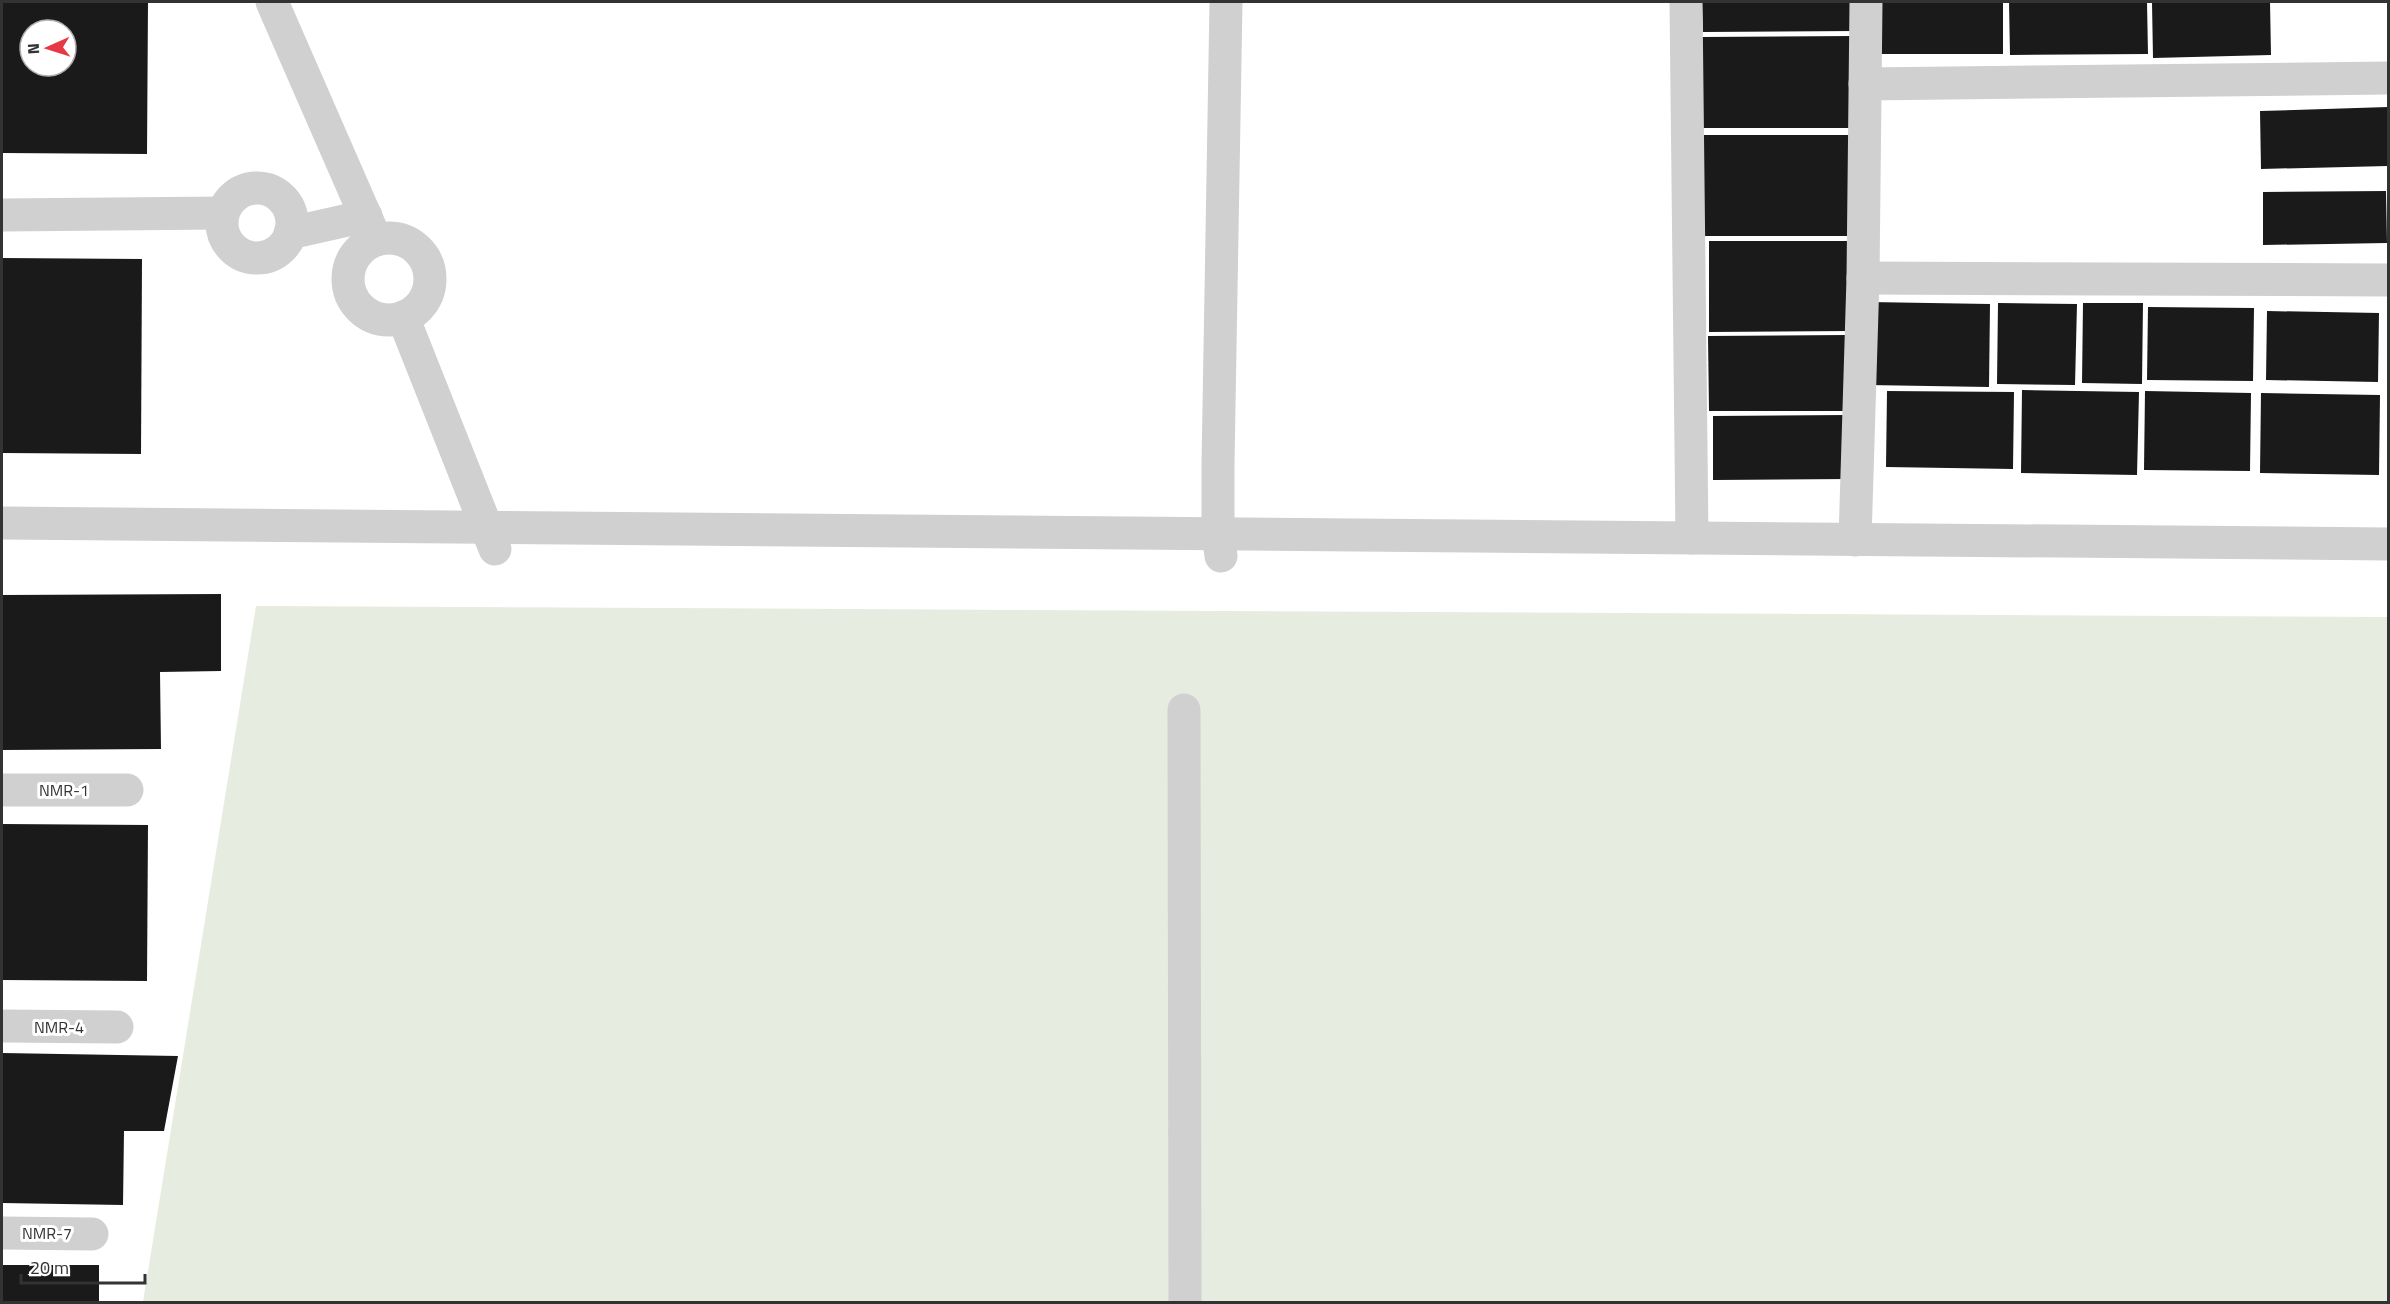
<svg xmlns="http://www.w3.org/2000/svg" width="2390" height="1304" font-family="'Titillium Web',sans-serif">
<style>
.green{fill:#e6ecdf}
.building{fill:#1a1a1a;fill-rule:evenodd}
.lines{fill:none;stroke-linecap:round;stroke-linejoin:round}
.minor{stroke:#d0d0d0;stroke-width:33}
.tertiary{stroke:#d0d0d0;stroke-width:33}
.labels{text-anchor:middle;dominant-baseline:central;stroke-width:6;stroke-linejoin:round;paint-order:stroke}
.street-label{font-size:16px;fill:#333;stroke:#fff}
</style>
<rect width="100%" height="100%" fill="#fff"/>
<path class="green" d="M256,606l2132,11v685h-2245z"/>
<g class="building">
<path d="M2,2h146l-1,152 -145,-1zM30,30h36v36h-36z"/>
<path d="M1702,2h153v29l-152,1z"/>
<rect x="1876" y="2" width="127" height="52"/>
<path d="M2009,2h138l1,52 -138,1z"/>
<path d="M2270,2l1,53 -118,3 -1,-55z"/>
<path d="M1854,36v92h-151l-1,-91z"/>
<path d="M2388,107v59l-127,3 -1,-58z"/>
<path d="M1702,135h153v101h-152z"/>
<path d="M2386,191l1,52 -124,2v-53z"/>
<path d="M1709,241h141l-1,90 -140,1z"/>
<path d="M2,258l140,1 -1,195 -139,-1z"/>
<path d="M1869,302l121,2 -1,83 -121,-2z"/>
<path d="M1998,303l79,1 -2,81 -78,-1z"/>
<path d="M2083,303h60l-1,81 -60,-1z"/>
<path d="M2148,307l106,1 -1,73 -106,-1z"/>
<path d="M2267,311l112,2 -1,69 -112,-2z"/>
<path d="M1848,335v76h-139l-1,-75z"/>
<path d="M2022,390l117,2 -2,83 -116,-2z"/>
<path d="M1887,391l127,1 -1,77 -127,-2z"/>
<path d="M2145,391l106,2 -1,78 -106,-1z"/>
<path d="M2261,393l119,2 -1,80 -119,-2z"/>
<path d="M1848,415v64l-135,1v-64z"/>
<path d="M221,594v77l-61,1 1,77 -159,1v-155z"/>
<path d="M2,824l146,1 -1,156 -145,-1z"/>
<path d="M2,1053l176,3 -14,75h-40l-1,74 -121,-2z"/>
<rect x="2" y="1265" width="97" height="37"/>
</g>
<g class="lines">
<g class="minor">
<path d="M272,2l104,238"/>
<path d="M1686,2l6,536"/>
<path d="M1865,84l523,-6"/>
<circle cx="257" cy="223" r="35"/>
<path d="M2,215l221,-2"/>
<path d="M290,233l76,-17"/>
<circle cx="389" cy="279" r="41"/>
<path d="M1863,278l525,2"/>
<path d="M403,317l92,232"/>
<path d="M1855,540l8,-262 3,-276"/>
<path d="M1221,556l-3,-22v-69l8,-463"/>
<path d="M1184,710l1,592"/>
<path d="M2,790h125"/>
<path d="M2,1026l115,1"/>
<path d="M2,1233l90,1"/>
</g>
<path class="tertiary" d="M2,523l2386,21"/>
</g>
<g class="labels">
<g class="street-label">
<text x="64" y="790">NMR-1</text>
<text x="59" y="1027">NMR-4</text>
<text x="47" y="1233">NMR-7</text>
</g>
</g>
<rect width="2390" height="1304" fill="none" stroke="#333333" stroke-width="6"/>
<g transform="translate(48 48) rotate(267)"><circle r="28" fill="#ffffff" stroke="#adadad" stroke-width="1.5"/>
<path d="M0-4.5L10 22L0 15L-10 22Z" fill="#e63946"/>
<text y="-9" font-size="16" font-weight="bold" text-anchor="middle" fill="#333333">N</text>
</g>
<path d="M21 1274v9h124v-9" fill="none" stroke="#333333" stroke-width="3"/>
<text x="30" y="1274" font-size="18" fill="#333333" stroke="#ffffff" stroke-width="4.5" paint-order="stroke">20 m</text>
</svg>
